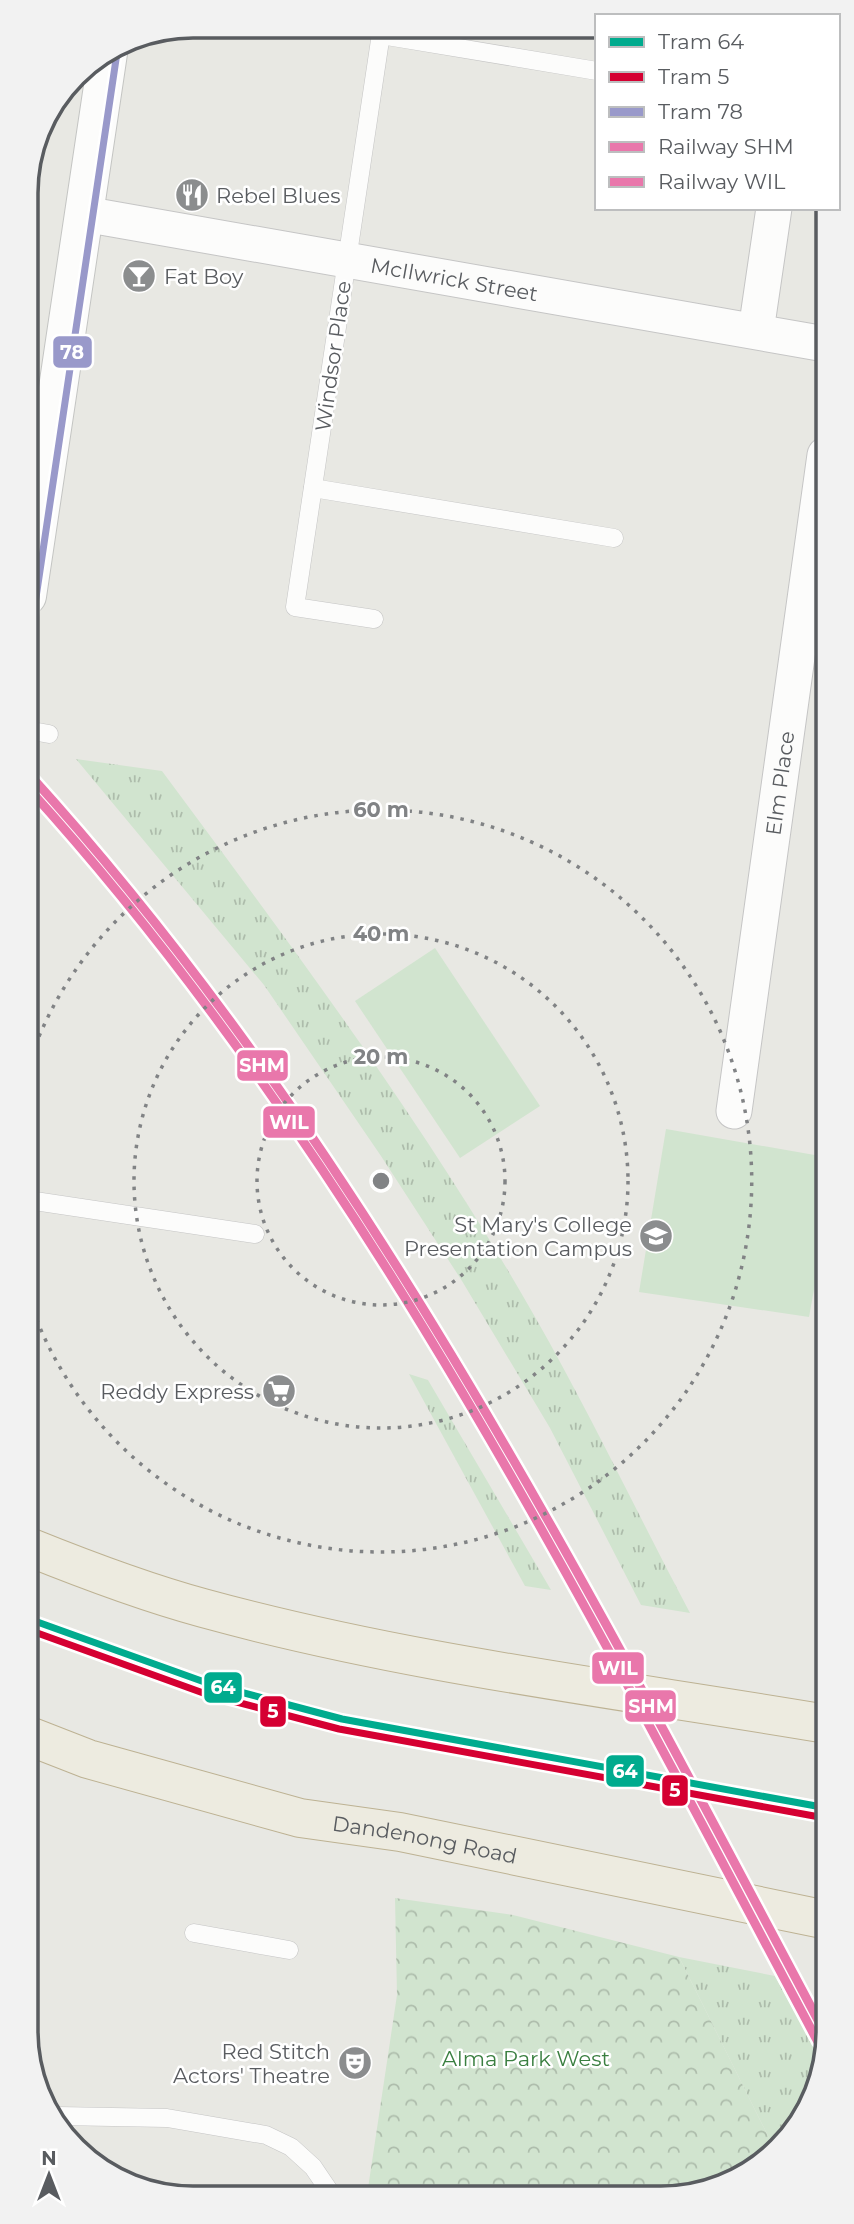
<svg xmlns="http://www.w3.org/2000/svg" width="854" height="2224" font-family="Montserrat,sans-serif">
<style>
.grass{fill:url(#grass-tufts)}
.park{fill:url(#park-crowns)}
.pitch{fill:#d1e4cf}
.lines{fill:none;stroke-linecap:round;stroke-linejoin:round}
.lane-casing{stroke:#c5c5c5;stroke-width:19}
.street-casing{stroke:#c5c5c5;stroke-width:37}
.secondary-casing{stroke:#c4c5c3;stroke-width:40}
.highway-casing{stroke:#bdb293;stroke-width:40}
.lane{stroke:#fcfcfb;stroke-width:18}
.street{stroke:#fcfcfb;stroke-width:35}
.secondary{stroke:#fcfcfb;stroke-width:38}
.highway{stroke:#edebe0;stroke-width:38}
.rail-1-casing{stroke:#fff;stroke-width:14}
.rail-2-casing{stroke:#fff;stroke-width:14}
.rail-1{stroke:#e977ab;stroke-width:9}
.rail-2{stroke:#e977ab;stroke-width:9}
.tram-1-casing{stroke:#fff;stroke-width:12}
.tram-2-casing{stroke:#fff;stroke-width:12}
.tram-3-casing{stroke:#fff;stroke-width:12}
.tram-1{stroke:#00ab8e;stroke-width:7}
.tram-2{stroke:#d50032;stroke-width:7}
.tram-3{stroke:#9999ca;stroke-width:7}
.ring{fill:none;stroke:#818385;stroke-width:3.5;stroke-dasharray:3.5 7}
.labels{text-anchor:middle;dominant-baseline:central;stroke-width:5;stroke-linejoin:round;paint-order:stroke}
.poi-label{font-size:21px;fill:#595c60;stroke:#fff;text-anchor:end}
.street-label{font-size:21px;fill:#595c60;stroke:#fff}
.park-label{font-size:21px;fill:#3a7f40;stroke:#fff}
.rim{fill:none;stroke:#595c60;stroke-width:3.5}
.centre{fill:#818385;stroke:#fff;stroke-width:3.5}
.ring-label{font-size:21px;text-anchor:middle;font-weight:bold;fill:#818385;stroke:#fff;stroke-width:5;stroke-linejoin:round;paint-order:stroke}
.line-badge{stroke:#fff;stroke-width:2.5}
.badge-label{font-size:19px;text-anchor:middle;font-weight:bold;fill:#fff}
</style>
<defs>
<pattern id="grass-tufts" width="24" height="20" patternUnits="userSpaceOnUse" patternTransform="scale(1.75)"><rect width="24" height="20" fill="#d1e4cf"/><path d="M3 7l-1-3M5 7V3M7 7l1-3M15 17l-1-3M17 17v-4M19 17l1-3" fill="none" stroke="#adbcab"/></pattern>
<pattern id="park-crowns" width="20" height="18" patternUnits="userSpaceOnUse" patternTransform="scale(1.75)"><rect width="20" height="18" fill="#d1e4cf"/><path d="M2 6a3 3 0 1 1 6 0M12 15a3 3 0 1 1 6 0" fill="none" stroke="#adbcab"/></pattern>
</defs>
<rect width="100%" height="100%" fill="#e8e8e3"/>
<g class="grass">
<path d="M76,759l86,12c131,177 264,354 373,546 55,96 103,198 155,296l-49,-8 -91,-177 -88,-147 -81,-125 -117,-171z"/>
<path d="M409,1374l19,6 123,210 -26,-4z"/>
<path d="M679,1957l96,19 47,87c-7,32 -21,65 -47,87z"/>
</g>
<path class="park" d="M395,1898l118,17 166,42 96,193 -31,25 -51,19 -326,1 30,-200z"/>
<g class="pitch">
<path d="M435,948l105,158 -80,52 -105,-157z"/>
<path d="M666,1129l160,28v67l-17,93 -170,-25z"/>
</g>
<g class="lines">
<g class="lane-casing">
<g id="lane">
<path d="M381,35l216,36"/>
<path d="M313,488l301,50"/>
<path d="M374,619l-79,-12 87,-580"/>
<path d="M27,730l22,4"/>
<path d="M28,1200l227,34"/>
<path d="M194,1933l95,17"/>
<path d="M58,2116l109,2 99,17 25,12 22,20 19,28"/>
</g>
</g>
<g class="street-casing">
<g id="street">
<path id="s1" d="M84,214l741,130"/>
<path d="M756,331l18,-123"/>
<path d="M27,422l26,5"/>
<path id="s2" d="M734,1111l91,-656"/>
</g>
</g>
<g class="secondary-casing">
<path id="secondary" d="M27,596l81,-543"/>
</g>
<g class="highway-casing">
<g id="highway">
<path d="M29,1547c57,23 115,45 174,61 204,56 416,81 624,116"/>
<path id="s3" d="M29,1736l59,23 212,59 100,14 427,88"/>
</g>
</g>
<use href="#lane" class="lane"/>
<use href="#street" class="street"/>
<use href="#secondary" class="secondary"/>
<use href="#highway" class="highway"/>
<g class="rail-1-casing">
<path id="rail-1" d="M28,773c337,371 565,825 799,1264"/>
</g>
<g class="rail-2-casing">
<path id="rail-2" d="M28,788c333,367 558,820 790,1254"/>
</g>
<use href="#rail-1" class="rail-1"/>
<use href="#rail-2" class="rail-2"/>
<g class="tram-1-casing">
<path id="tram-1" d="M29,1619l181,65 132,35 485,89"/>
</g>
<g class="tram-2-casing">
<path id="tram-2" d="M29,1630l177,64 133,35 486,89"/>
</g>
<g class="tram-3-casing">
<path id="tram-3" d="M27,658l91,-612"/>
</g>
<use href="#tram-1" class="tram-1"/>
<use href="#tram-2" class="tram-2"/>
<use href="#tram-3" class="tram-3"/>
</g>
<g class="ring">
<circle cx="381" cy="1181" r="124"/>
<circle cx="381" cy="1181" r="247"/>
<path d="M28 1066A371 371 0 1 1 29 1299"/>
</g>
<defs>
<g id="restaurant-disc" transform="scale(1.75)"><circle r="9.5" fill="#8b8d8e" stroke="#fff"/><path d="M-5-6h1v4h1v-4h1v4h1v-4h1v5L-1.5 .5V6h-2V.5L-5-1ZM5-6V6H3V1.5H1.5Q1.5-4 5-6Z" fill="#fff"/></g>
<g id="bar-disc" transform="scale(1.75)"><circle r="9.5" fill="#8b8d8e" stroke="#fff"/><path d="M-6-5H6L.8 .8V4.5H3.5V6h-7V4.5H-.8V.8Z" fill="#fff"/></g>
<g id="school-disc" transform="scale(1.75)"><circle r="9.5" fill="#8b8d8e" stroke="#fff"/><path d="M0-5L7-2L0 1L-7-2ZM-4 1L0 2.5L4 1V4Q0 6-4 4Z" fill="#fff"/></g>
<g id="supermarket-disc" transform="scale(1.75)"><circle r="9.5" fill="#8b8d8e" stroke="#fff"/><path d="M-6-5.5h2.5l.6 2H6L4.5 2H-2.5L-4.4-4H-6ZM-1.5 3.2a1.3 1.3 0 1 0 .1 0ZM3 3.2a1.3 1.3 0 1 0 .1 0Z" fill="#fff"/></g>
<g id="theatre-disc" transform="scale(1.75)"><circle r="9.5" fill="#8b8d8e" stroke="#fff"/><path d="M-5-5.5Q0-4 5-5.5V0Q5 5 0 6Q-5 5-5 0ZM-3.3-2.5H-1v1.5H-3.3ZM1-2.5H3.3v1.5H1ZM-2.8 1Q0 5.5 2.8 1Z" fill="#fff"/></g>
</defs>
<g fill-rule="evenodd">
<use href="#restaurant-disc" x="192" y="195"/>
<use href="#bar-disc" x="139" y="276"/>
<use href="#school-disc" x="656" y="1236"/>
<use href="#supermarket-disc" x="279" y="1391"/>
<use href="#theatre-disc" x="355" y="2063"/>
</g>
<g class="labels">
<g class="poi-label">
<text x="216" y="195" text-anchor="start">Rebel Blues</text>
<text x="164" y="276" text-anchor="start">Fat Boy</text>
<text x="632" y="1224">St Mary's College<tspan x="632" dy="24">Presentation Campus</tspan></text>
<text x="254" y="1391">Reddy Express</text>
<text x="330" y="2051">Red Stitch<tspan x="330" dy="24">Actors' Theatre</tspan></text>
</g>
<g class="street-label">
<text stroke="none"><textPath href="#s1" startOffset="376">McIlwrick Street</textPath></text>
<text transform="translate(333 356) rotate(-82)">Windsor Place</text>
<text stroke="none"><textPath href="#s2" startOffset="331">Elm Place</textPath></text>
<text stroke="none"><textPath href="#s3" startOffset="410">Dandenong Road</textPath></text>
</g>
<g class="park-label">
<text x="526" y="2058">Alma Park West</text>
</g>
</g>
<path d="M0 0H854V2224H0ZM193 38H661A155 155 0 0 1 816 193V2031A155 155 0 0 1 661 2186H193A155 155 0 0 1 38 2031V193A155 155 0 0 1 193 38Z" fill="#f2f2f2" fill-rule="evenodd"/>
<path class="rim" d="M193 38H661A155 155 0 0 1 816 193V2031A155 155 0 0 1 661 2186H193A155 155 0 0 1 38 2031V193A155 155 0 0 1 193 38Z"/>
<circle cx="381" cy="1181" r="10" class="centre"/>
<g class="ring-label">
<text x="381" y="817">60 m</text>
<text x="381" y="941">40 m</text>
<text x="381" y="1064">20 m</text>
</g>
<g class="line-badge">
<rect x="52" y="335" width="41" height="34" rx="7" fill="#9999ca"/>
<rect x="236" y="1049" width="53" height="33" rx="7" fill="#e977ab"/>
<rect x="262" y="1105" width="54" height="34" rx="7" fill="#e977ab"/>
<rect x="591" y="1651" width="54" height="34" rx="7" fill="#e977ab"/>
<rect x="203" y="1671" width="40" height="33" rx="7" fill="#00ab8e"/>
<rect x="624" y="1689" width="53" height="34" rx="7" fill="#e977ab"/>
<rect x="259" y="1695" width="28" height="33" rx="7" fill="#d50032"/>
<rect x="605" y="1754" width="40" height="34" rx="7" fill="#00ab8e"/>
<rect x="661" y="1774" width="28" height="33" rx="7" fill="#d50032"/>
</g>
<g class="badge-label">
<text x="72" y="359">78</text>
<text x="262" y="1072">SHM</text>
<text x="289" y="1129">WIL</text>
<text x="618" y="1675">WIL</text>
<text x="223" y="1694">64</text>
<text x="651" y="1713">SHM</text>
<text x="273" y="1718">5</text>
<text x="625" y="1778">64</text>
<text x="675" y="1797">5</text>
</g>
<rect x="595" y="14" width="245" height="196" fill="#ffffff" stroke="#bdbebf" stroke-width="2"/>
<rect x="609" y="37" width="35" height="10" fill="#00ab8e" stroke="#bdbebf" stroke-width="2"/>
<text x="658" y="49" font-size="21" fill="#595c60">Tram 64</text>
<rect x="609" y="72" width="35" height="10" fill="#d50032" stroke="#bdbebf" stroke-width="2"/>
<text x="658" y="84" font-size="21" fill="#595c60">Tram 5</text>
<rect x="609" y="107" width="35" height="10" fill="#9999ca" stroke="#bdbebf" stroke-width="2"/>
<text x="658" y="119" font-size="21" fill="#595c60">Tram 78</text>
<rect x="609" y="142" width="35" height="10" fill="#e977ab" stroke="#bdbebf" stroke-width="2"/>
<text x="658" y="154" font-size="21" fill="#595c60">Railway SHM</text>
<rect x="609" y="177" width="35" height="10" fill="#e977ab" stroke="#bdbebf" stroke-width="2"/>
<text x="658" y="189" font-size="21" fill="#595c60">Railway WIL</text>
<g transform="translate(49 2175)" stroke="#ffffff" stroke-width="5" paint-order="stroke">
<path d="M0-5L12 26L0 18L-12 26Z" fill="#595c60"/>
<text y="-10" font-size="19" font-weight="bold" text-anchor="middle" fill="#595c60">N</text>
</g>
</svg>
